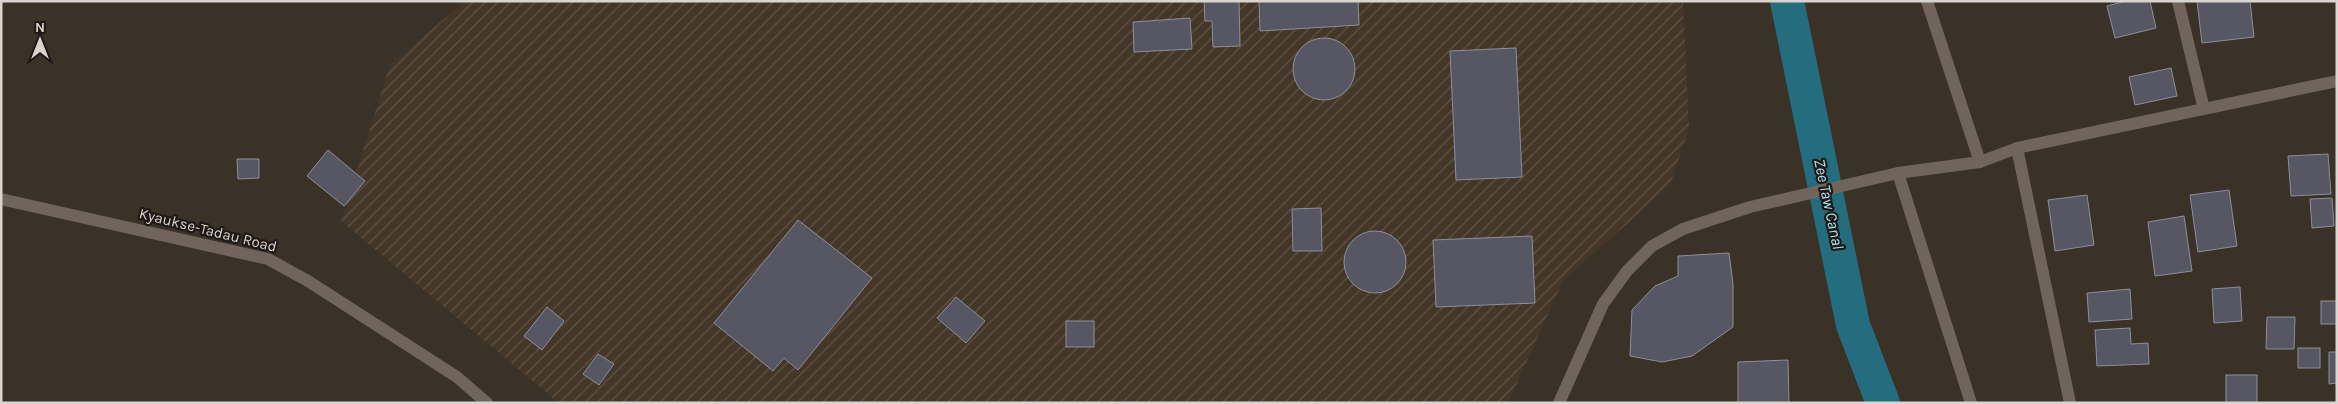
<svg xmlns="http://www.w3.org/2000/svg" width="2338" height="404" font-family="Karla,sans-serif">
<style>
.industrial{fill:url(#industrial-furrows)}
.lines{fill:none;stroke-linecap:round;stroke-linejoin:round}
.canal{stroke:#246d7f;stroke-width:34}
.building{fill:#575764;stroke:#8d8e9c}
.minor{stroke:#70655b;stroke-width:12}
.tertiary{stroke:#70655b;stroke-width:12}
.secondary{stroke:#70655b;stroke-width:12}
.labels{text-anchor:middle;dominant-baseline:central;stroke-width:4.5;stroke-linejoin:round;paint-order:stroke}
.street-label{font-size:15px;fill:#dad4ce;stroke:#1e1915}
.water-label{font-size:16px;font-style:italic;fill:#aae3f3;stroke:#1e1915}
</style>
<defs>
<pattern id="industrial-furrows" width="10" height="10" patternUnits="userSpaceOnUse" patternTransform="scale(1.25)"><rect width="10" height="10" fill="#453728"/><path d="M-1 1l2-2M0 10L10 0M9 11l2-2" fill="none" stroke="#5f5346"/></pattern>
</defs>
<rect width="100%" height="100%" fill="#3a3127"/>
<path class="industrial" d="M465,1h1218l6,128 -19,56 -107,96 -55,122h-949l-218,-182 49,-156z"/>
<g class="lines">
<path class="canal" d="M1787,1l66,324 30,78"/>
</g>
<g class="building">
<path d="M1204,1h35l1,45 -27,1 -1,-26h-7z"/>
<path d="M1259,1h99l1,24 -99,6z"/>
<path d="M2126,1h24l6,27 -41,10 -8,-32z"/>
<path d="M2197,1h53l4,36 -52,6z"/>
<path d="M1190,18l2,31 -58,3 -1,-30z"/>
<circle cx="1324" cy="69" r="31"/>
<path d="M1516,48l6,129 -66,3 -6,-129z"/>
<path d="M2171,68l6,28 -42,9 -6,-28z"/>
<path d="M328,150l37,31 -21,25 -37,-30z"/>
<path d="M2328,154l3,40 -40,2 -3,-40z"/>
<path d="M237,159h22v19l-21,1z"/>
<path d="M2229,190l8,56 -39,6 -8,-57z"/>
<path d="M2087,195l7,50 -39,6 -7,-51z"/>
<path d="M2332,198l2,28 -22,2 -2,-29z"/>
<path d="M1321,208l1,43h-29l-1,-42z"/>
<path d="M2184,216l8,55 -37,5 -7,-54z"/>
<path d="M798,220l74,58 -74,92 -14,-12 -11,13 -59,-48z"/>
<circle cx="1375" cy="262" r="31"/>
<path d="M1532,236l3,67 -99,4 -3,-67z"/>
<path d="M1729,253l4,31v43l-41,29 -30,6 -32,-6 2,-46 23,-24 23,-10v-20z"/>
<path d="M2240,287l2,34 -28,2 -2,-34z"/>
<path d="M2130,289l2,30 -43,3 -2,-29z"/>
<path d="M956,297l29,24 -19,22 -29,-25z"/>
<rect x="2321" y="301" width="16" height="23"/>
<path d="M547,307l17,14 -22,29 -18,-14z"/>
<path d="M2267,317h28l-1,32h-28z"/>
<rect x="1066" y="321" width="28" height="26"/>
<path d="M2130,328l1,16 17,-1 1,21 -52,2 -2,-36z"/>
<rect x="2298" y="348" width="22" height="20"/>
<path d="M2329,352h8v31l-8,1z"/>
<path d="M598,354l16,10 -15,21 -16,-11z"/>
<path d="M1788,360l1,43h-51v-41z"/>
<rect x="2226" y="375" width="31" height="28"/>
</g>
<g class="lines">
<g class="minor">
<path d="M1927,1l53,161"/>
<path d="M2178,1l26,108"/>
<path d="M2017,148l53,255"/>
<path d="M1898,173l73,230"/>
</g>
<path class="tertiary" d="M1559,403l44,-99 24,-33 25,-25 31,-17 67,-22 148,-34 82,-11 37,-14 320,-67"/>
<path class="secondary" d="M1,199l267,60 40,22 149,96 30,26"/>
</g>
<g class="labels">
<g class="street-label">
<text transform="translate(208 230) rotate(14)">Kyaukse-Tadau Road</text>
</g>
<g class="water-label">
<text transform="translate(1829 204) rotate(78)">Zee Taw Canal</text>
</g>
</g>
<rect width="2338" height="404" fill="none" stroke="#dad4ce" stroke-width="5"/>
<g transform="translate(40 40)" stroke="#1e1915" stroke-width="4" paint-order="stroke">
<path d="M0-4L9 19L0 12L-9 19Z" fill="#dad4ce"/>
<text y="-8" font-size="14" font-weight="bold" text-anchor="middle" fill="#dad4ce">N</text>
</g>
</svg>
